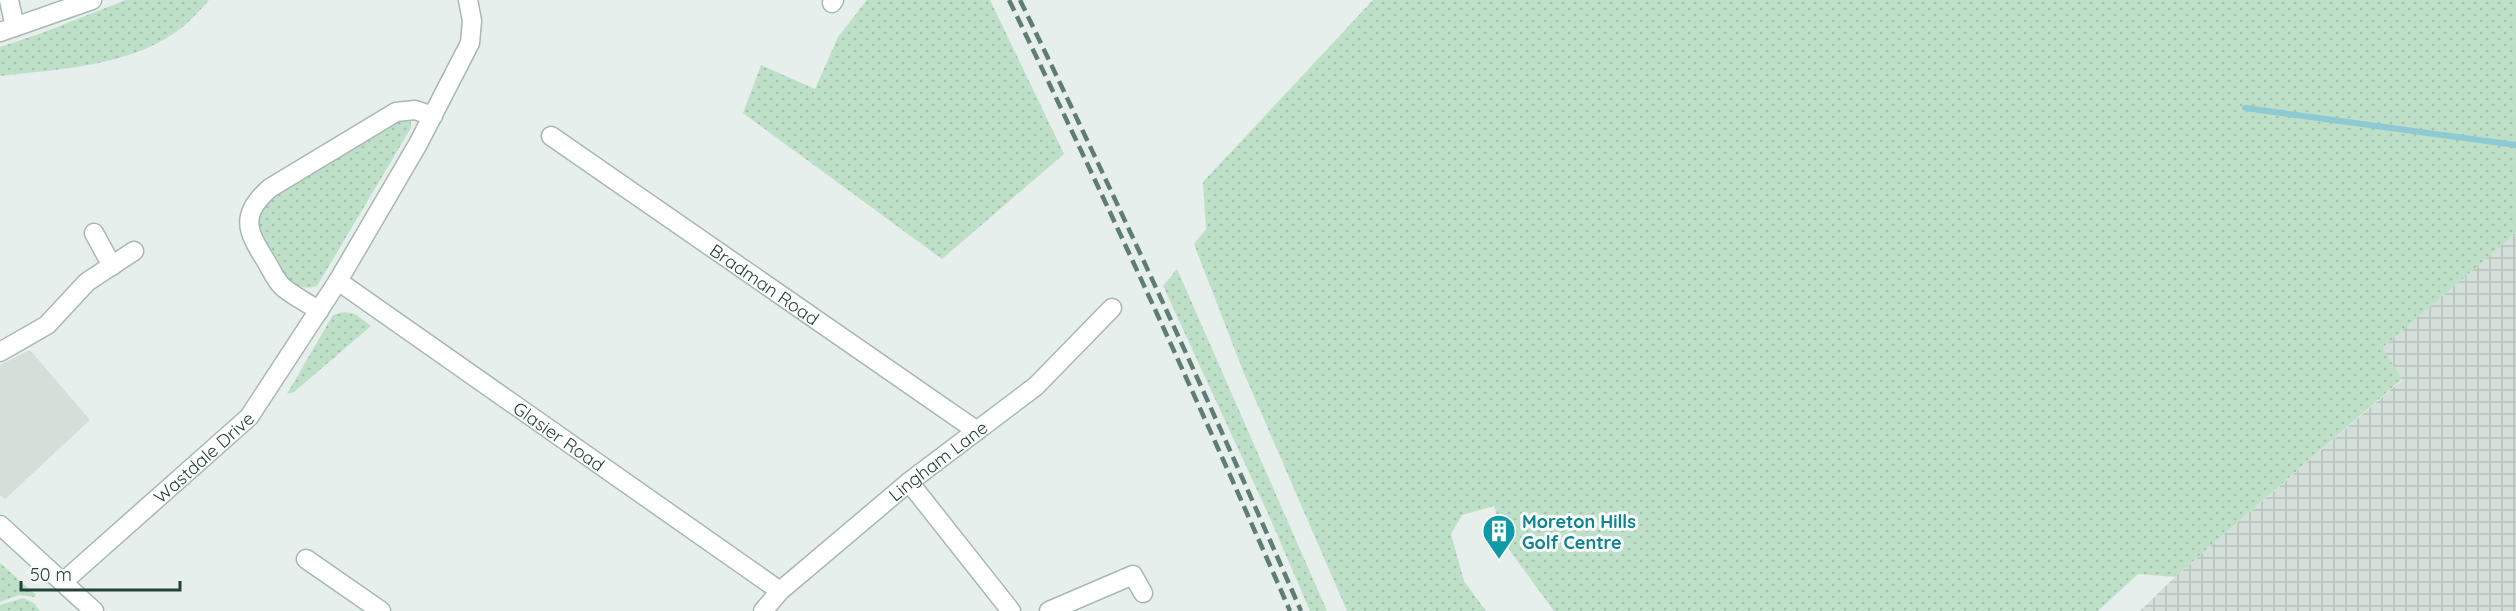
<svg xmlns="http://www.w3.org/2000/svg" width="2516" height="611" font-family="Quicksand,sans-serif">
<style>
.built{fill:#d4dfda}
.industrial{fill:url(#industrial-grid)}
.grass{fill:url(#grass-dots)}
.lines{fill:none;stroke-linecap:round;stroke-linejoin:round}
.stream{stroke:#8ec9d4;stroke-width:6}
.minor-casing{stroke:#a8b8b2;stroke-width:21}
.minor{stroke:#fff;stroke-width:18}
.rail{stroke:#5f7d75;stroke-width:4.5;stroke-dasharray:12 6;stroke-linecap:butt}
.labels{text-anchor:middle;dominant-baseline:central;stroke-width:6;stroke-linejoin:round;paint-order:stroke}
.street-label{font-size:18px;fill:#24423a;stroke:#f7fbf9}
.culture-label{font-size:18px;font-weight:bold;fill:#0d838f;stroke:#f7fbf9;text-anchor:start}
</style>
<defs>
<pattern id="industrial-grid" width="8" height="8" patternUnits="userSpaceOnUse" patternTransform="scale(1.5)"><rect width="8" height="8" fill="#d4dfda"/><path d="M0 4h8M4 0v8" fill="none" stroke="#b6c1bc"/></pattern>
<pattern id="grass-dots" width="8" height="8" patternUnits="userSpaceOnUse" patternTransform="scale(1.5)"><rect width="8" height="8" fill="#bfe0c8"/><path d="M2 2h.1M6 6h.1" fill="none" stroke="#a4c1ad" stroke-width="1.8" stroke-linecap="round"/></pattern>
</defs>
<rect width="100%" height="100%" fill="#e6efeb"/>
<path class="built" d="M30,350l60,70 -85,79 -5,-4v-130z"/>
<path class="industrial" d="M2516,233v378h-376l35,-34 227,-197 -21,-32z"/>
<g class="grass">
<path d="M126,0h83c-10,11 -20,23 -33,32 -51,35 -117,37 -176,44v-29l39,-13z"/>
<path d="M867,0h123l74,154 -122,105 -199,-146 18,-48 54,24 23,-52z"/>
<path d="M1373,0h1143v233l-134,115 20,31 -227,198 -37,-3 -40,37h-544l-44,-60 -16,-45 -32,9 -11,19 13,47 22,30h-139l-104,-240 -49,-127 12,-15 -3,-47z"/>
<path d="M408,118l3,4v6l-94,158c-27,8 -35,-16 -47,-35 -3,-6 -11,-14 -12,-21 -3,-14 6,-23 15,-33l127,-77z"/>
<path d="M1177,269l150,342h-17l-40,-93 -107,-232z"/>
<path d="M344,312l11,2 16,12 -77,66 -7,2 46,-79z"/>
<path d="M0,563l36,32 -2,2 -15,-2 -19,7z"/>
<path d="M23,598l11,5 6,8h-40v-6z"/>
</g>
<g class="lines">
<path class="stream" d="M2245,108l271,37"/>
<g class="minor-casing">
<g id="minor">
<path d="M9,0l6,27"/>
<path d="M832,3l2,-3"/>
<path d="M0,32l92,-32"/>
<path id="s1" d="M551,136l426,295"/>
<path d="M94,233l18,33"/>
<path id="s2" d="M338,281l442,310"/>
<path d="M319,311c-11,-8 -24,-14 -35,-23 -8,-6 -13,-19 -18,-27 -19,-30 -27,-46 4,-73l126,-76 19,-2 18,6"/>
<path d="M0,352l47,-27 40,-43 47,-31"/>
<path d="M909,482l102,129"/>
<path d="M0,525l94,86"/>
<path d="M306,559l75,52"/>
<path id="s3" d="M63,582l186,-165 89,-136 80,-137 52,-101 2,-22 -4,-21"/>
<path id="s4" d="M763,611l17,-20 129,-109 127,-96 76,-78"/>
<path d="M1049,611l84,-36 10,18"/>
</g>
</g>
<use href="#minor" class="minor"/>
<g class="rail">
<path d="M1009,0c98,202 191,405 281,611"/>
<path d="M1020,0c98,202 191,405 281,611"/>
</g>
</g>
<defs>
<g id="building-pin" transform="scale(1.725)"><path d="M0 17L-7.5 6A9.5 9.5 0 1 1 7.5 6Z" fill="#0f9aa8" stroke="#f7fbf9"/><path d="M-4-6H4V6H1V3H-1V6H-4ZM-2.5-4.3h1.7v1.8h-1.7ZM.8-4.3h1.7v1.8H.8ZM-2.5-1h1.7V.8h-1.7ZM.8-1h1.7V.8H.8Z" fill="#fff"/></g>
</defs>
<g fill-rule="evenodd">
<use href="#building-pin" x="1499" y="531"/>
</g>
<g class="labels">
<g class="street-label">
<text stroke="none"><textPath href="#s1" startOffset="260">Bradman Road</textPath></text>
<text stroke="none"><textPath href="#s2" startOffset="270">Glasier Road</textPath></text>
<text stroke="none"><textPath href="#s3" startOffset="188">Wastdale Drive</textPath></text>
<text stroke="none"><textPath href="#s4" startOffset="231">Lingham Lane</textPath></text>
</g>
<g class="culture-label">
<text x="1522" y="521">Moreton Hills<tspan x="1522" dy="21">Golf Centre</tspan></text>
</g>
</g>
<path d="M21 581v9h159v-9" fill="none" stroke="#24423a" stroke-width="3"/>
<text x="30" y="581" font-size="18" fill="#24423a" stroke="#f7fbf9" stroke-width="4.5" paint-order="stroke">50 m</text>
</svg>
